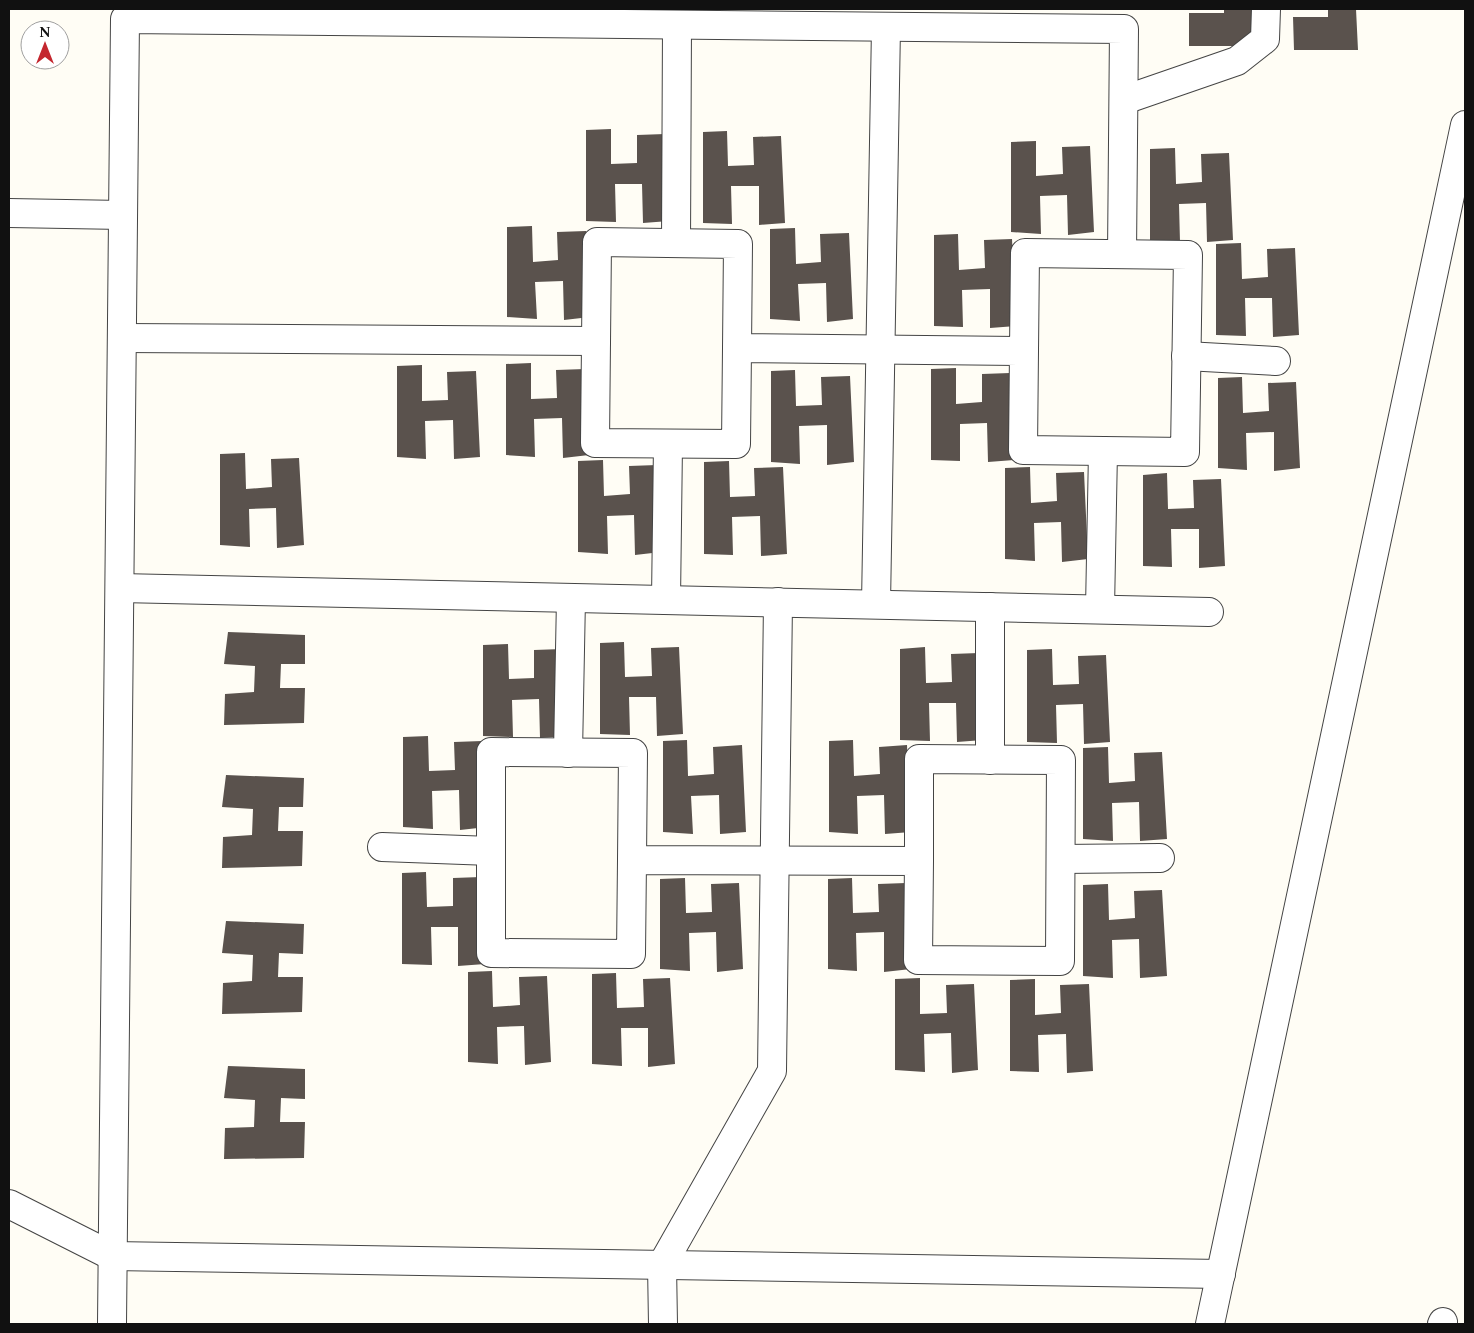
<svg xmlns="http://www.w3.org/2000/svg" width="1474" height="1333" font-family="Spectral,serif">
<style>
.building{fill:#5a524d}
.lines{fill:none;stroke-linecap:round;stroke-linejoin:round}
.street-casing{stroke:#444;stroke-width:30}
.street{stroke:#fff;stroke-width:28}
</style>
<rect width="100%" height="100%" fill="#fffdf5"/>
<g class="building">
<path d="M1224,9h28l2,37h-65v-33h35z"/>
<path d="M1328,9h28l2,41h-64l-1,-33h35z"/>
<path d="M611,129v35l26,-1v-28l28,-1 4,87 -26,2 -1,-39h-27l1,38 -30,-1v-91z"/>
<path d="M727,131l1,35 26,-1 -1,-28 28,-1 4,87 -26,2v-39h-28l1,38 -29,-1v-91z"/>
<path d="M1036,141v35l27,-2 -1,-27 28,-1 4,86 -26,3 -1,-40 -27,1 1,38 -30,-2v-90z"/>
<path d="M1175,148l1,36 26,-2 -1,-28 28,-1 4,87 -26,2 -1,-39 -27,1 1,38 -30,-2v-91z"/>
<path d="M532,226l1,36 25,-2 -1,-28 29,-1 4,86 -26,3 -1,-39 -28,1 2,37 -30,-2v-90z"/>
<path d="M795,228l1,36 25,-2 -1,-28 29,-1 4,86 -26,3 -1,-39 -28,1 2,37 -30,-2v-90z"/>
<path d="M958,234l1,36 26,-2 -1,-28 28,-1 4,87 -26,2v-39l-28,1 1,37 -29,-1v-91z"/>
<path d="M1241,243l1,36 26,-2 -1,-28 28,-1 4,87 -26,2 -1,-39h-27l1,38 -30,-1v-91z"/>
<path d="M531,363v36l26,-1 -1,-28 29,-1 4,86 -26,3 -1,-40 -28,1 1,38 -29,-2v-91z"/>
<path d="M422,365v36l26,-1 -1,-28 29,-1 4,86 -26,2 -1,-39 -28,1 1,38 -29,-2v-91z"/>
<path d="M956,368v36l26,-2v-28l28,-1 4,87 -26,2 -1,-39 -27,1v37l-29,-1v-91z"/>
<path d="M795,370l1,36 26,-1 -1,-28 29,-1 4,86 -27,3v-40l-28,1 1,38 -29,-2v-91z"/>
<path d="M1242,377l1,36 26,-2 -1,-28 28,-1 4,86 -26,3v-39l-28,1 1,37 -29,-2v-90z"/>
<path d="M245,453l1,36 26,-2 -1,-28 28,-1 5,87 -27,3 -1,-40 -27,1 1,38 -30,-2v-91z"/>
<path d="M603,460l1,36 26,-2 -1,-28 28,-1 4,87 -26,3 -1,-40 -27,1 1,38 -30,-2v-91z"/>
<path d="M729,461l1,36 25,-1 -1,-28 29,-1 4,87 -26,2 -1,-40 -28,1 1,38 -29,-1v-92z"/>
<path d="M1030,467l1,36 26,-2 -1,-28 28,-1 4,87 -26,3 -1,-40 -27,1 1,38 -30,-2v-91z"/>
<path d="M1167,473l1,36 26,-1 -1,-28 28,-1 4,87 -26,2v-39h-28l1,38 -29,-1v-91z"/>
<path d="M228,632l77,3v29h-24l-1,24h25l-1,35 -80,2 1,-31 29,-2 1,-26 -31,-2z"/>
<path d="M624,642l1,35 27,-1 -1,-28 28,-1 4,87 -26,2 -1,-39h-27l1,38 -30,-1v-91z"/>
<path d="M508,644l1,35 25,-1v-28l28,-1 4,87 -26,2 -1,-39 -27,1 1,37 -30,-1v-91z"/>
<path d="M925,647l1,36 26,-1 -1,-28 28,-1 4,87 -26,2 -1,-39h-27l1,38 -30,-1v-91z"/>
<path d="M1052,649l1,36 26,-1 -1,-28 28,-1 4,87 -26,2 -1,-40 -27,1 1,38 -30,-1v-92z"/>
<path d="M428,736l1,35 26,-1 -1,-28 28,-1 5,86 -27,3 -1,-40 -27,1 1,38 -30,-2v-90z"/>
<path d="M687,740l1,36 26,-2 -1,-27 29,-2 4,87 -26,2 -1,-39 -28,1 2,38 -30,-2v-91z"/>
<path d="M853,740l1,36 26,-2 -1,-27 28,-2 4,87 -26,2 -1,-39 -27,1 1,38 -29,-2v-91z"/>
<path d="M1108,747l1,36 26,-2 -1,-28 28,-1 5,87 -27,2 -1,-39 -27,1 1,38 -30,-2v-91z"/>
<path d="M226,775l78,3 -1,29h-24l-1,24h25l-1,35 -80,2 1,-31 29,-2 1,-26 -31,-2z"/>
<path d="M426,872l1,35 26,-1v-28l28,-1 4,87 -27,2v-39h-27l1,38 -30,-1v-91z"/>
<path d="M685,878l1,35 26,-1 -1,-28 28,-1 4,86 -26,3 -1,-40 -27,1 1,38 -30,-2v-90z"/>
<path d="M852,878l1,35 26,-1 -1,-28 28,-1 5,86 -27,3v-40l-28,1 1,38 -29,-2v-90z"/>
<path d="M1108,884l1,36 26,-2 -1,-27 28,-1 5,86 -27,2 -1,-39 -27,1 1,38 -30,-2v-91z"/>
<path d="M226,921l78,3 -1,30 -24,-1 -1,24h25l-1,35 -80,2 1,-31 29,-2 1,-26 -31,-2z"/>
<path d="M492,971l1,36 27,-2 -1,-28 28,-1 4,86 -26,3 -1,-39 -27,1 1,37 -30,-2v-90z"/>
<path d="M616,973l1,35 27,-1 -1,-28 27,-1 5,86 -27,3v-39h-27l1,38 -30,-2v-90z"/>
<path d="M920,978v36l27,-1 -1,-28 28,-1 4,86 -26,3 -1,-40 -27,1 1,38 -30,-2v-91z"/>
<path d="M1035,979v36l26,-2 -1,-28 29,-1 4,87 -26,2 -1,-39 -28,1 1,37 -29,-1v-91z"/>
<path d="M228,1066l77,3v30l-24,-1 -1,24h25l-1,36 -80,1 1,-31 29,-1 1,-27 -31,-2z"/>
</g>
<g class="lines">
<g class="street-casing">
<g id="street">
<path d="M1124,100l113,-39 28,-22 1,-30"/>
<path d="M9,213l114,2"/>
<path d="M676,243l1,-218"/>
<path d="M122,338l474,3"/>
<path d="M737,348l1,-104 -141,-2 -2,201 141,1 1,-96 287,3 1,-98 163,2 -3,197 -162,-2 1,-99"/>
<path d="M1186,356l90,5"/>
<path d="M120,588l1089,24"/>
<path d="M666,600l2,-156"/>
<path d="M876,604l10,-577"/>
<path d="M990,607v153"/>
<path d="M1100,609l3,-158"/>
<path d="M568,753l3,-155"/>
<path d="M382,847l109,4"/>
<path d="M1061,859l99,-1"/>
<path d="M632,860l1,-107 -142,-1v201l140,1 1,-94 287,1v-102l142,1 -1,201 -142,-1 1,-99"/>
<path d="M9,1204l103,52 1109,18"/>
<path d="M112,1324l13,-1305 999,10 -2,225"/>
<path d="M663,1324l-1,-59 110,-194 6,-469"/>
<path d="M1210,1324l255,-1199"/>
<path d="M1442,1324l1,-2"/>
</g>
</g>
<use href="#street" class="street"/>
</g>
<rect width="1474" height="1333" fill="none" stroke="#111111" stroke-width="20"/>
<g transform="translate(45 45)"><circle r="24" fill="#ffffff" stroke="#a0a0a0"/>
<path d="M0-4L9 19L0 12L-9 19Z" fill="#c4262e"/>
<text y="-8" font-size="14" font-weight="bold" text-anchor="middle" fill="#111111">N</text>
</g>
</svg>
